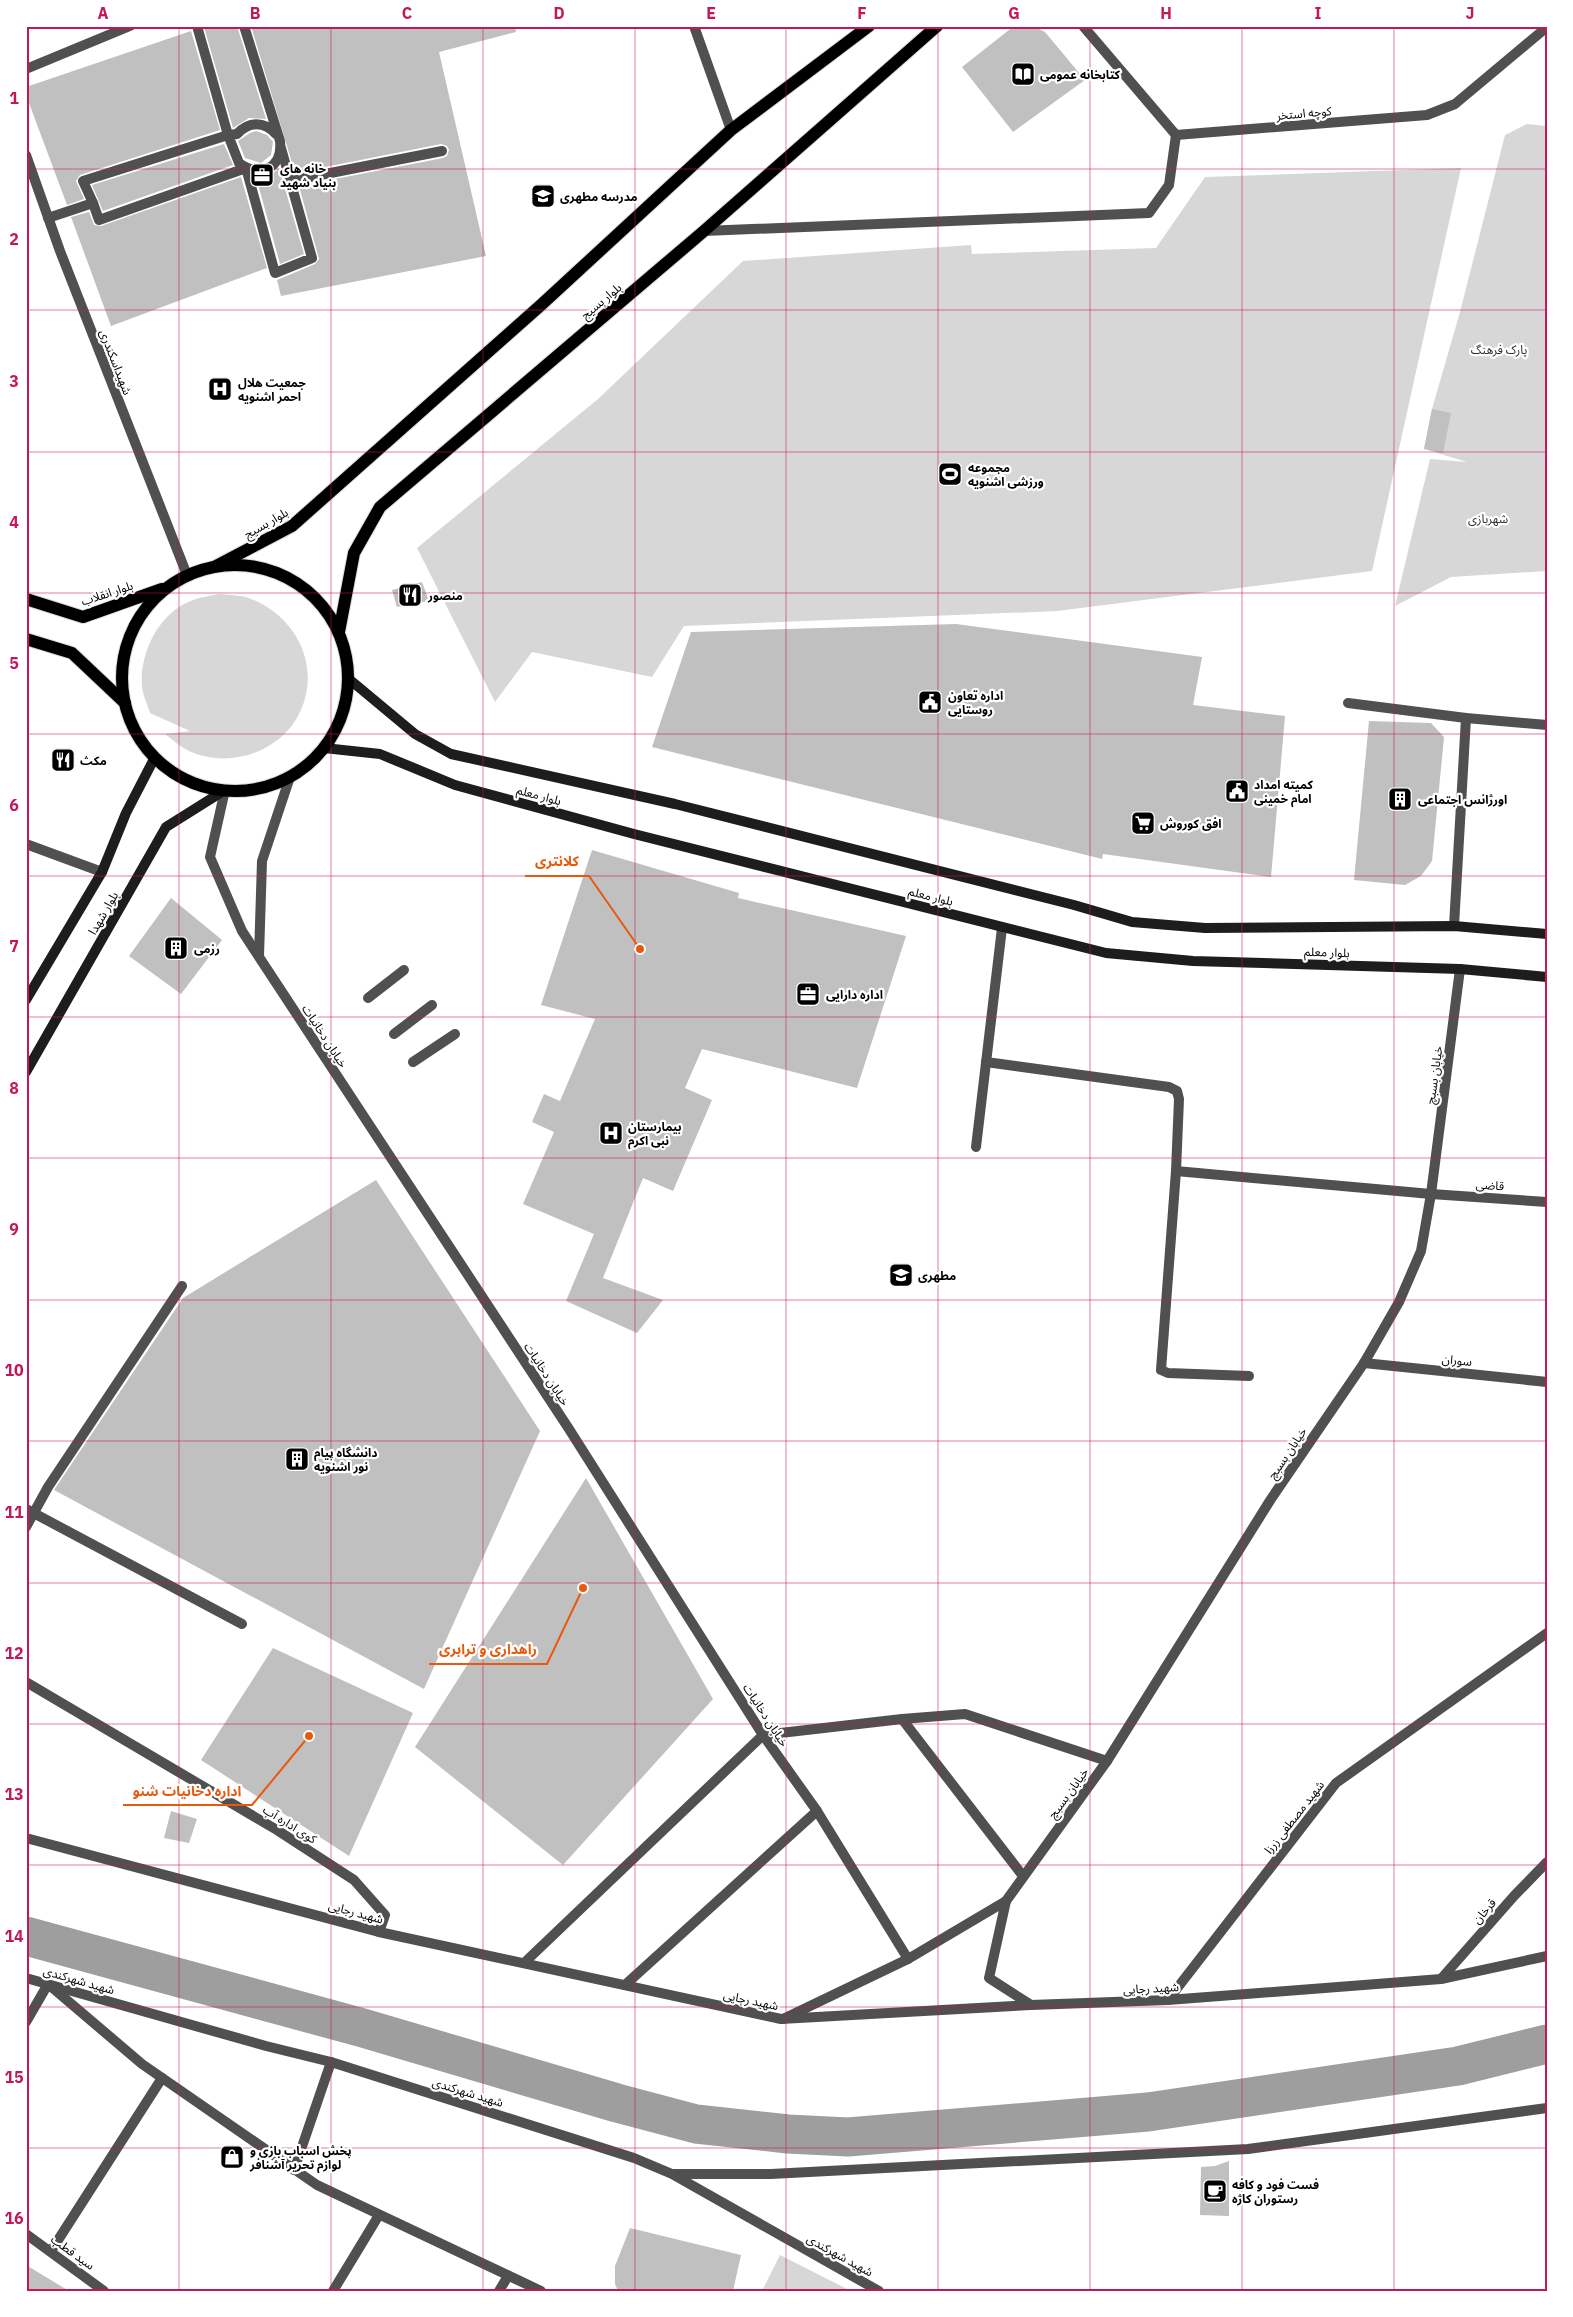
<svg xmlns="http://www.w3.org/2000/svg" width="1573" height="2317" font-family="'IBM Plex Sans','Noto Sans Arabic',sans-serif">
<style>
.green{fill:#d7d7d7}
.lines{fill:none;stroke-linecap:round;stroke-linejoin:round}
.river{stroke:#9e9e9e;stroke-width:39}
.building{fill:#c0c0c0}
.primary-casing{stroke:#dbdbdb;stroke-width:14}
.minor{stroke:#505050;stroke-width:10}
.tertiary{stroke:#505050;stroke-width:10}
.secondary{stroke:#1d1d1d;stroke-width:10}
.primary{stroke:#000;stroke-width:12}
.grid{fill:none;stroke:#c2185b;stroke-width:1;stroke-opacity:0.55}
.labels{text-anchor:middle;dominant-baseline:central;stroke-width:4.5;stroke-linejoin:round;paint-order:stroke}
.poi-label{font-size:12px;font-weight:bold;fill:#000;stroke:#fff;text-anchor:start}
.street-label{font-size:12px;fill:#000;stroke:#fff}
.park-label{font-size:12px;fill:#2e2e2e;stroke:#fff}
.leader{fill:none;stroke:#e8590c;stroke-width:2}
.callout-dot{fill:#e8590c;stroke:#fff;stroke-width:2}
.callout-label{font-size:14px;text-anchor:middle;font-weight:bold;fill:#e8590c;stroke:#fff;stroke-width:4.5;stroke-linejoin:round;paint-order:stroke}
.neatline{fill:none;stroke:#c2185b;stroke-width:2}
.grid-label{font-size:16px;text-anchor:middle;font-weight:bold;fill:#c2185b}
</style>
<rect width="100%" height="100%" fill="#fff"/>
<g class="green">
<path d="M1527,124l20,2v445l-96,6 -56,29 35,-147 37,3 -43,-13 8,-40 28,-97 45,-177z"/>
<path d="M1461,168l-89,403 -315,40 -373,15 -32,51 -120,-25 -37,50 -78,-154 181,-149 145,-138 228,-16 1,9 184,-6 49,-71z"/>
<path d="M219,594c9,1 21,1 30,4 46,17 73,67 51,114 -19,41 -73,58 -113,38 -8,-4 -15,-11 -22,-16l25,-3 -40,-18c-2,-8 -7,-17 -8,-26 -3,-34 17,-75 51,-87 8,-3 17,-4 26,-6z"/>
<path d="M780,2255l71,36h-89z"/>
</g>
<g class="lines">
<path class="river" d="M26,1936l337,92 254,75 79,21 92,10 60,3 300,-25 310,-46 89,-22"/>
</g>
<g class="building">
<path d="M237,26l29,93 -17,-1 -16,10 -29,-101z"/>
<path d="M251,26h264l1,6 -77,20 47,204 -205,40 -4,-16 38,-16 4,-5 -20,-73 144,-28 4,-2 2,-6 -2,-4 -6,-2 -146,29z"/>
<path d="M1014,26h19l12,6 40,48 -72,52 -51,-65z"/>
<path d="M191,31l29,99 -140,45 -4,6 8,18 -17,6 -41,-110v-8z"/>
<path d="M256,131l11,4 6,7 -2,13 -10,8 -16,-5 -7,-17 12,-8z"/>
<path d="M224,144l9,21 -130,46 -11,-26z"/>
<path d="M279,168l25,86 -24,10 -24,-87 15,-2z"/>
<path d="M241,177l26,91 -156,58 -40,-109 18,-5 5,13 7,1z"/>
<path d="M1432,409l19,4 -8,40 -19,-4z"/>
<path d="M422,582l7,19 -32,6 -5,-17z"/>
<path d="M956,624l246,33 -9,48 92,11 -14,161 -168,-23 -1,5 -450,-112 39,-115z"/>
<path d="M1369,721l62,2 13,14 -12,124 -11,15 -16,9 -51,-5z"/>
<path d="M592,850l147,43 -1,5 168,38 -49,152 -155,-39 -17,39 27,12 -39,91 -30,-13 -40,100 60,22 -26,33 -71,-32 28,-67 -71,-30 31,-72 -22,-10 12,-28 16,7 35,-82 -54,-14z"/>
<path d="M171,898l51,42 -41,54 -52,-38z"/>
<path d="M376,1180l164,251 -116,258 -370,-199 129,-192z"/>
<path d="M586,1478l127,221 -150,166 -148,-118z"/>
<path d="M273,1648l140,65 -64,143 -148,-96z"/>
<path d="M171,1811l26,8 -8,24 -25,-5z"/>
<path d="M1229,2161v55l-29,-1 1,-48 14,-1z"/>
<path d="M630,2228l111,27 -8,36h-115l-3,-7v-18z"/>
<path d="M26,2265l43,26h-43z"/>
</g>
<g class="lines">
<g class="primary-casing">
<g id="primary">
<circle cx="235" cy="678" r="113"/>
<path d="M216,566l76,-40 249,-221 190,-175 138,-104"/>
<path d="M26,599l57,18 79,-28"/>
<path d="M339,632l15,-79 26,-46 324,-276 233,-205"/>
<path d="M26,639l46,14 53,50"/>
</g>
</g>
<g class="minor">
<path d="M197,26l31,109 -145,46 10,22 6,17 147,-52 29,105 37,-15 -31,-110"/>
<path d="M244,26l36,115c3,27 -20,38 -41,22l-11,-28 9,-1c12,-13 27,-13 39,0"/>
<path d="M694,26l37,104"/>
<path d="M1083,26l93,109 251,-20 28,-11 92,-77"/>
<path d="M26,69l104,-43"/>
<path d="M26,155l34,96 127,324"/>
<path d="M290,181l152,-30"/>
<path d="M48,218l45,-15"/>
<path d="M704,231l445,-18 20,-28 7,-50"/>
<path d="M1348,703l118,15 81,7"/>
<path d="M225,790l-15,67 32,74 327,498 194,306 54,76 91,148"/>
<path d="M26,844l76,28"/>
<path d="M1454,926l12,-208"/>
<path d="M259,956l3,-95 28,-84"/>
<path d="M368,998l36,-28"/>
<path d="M394,1034l38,-29"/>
<path d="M413,1062l42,-28"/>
<path d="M986,1062l183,25 8,4 2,8 -3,72 -15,199 7,3 81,3"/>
<path d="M976,1147l26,-219"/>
<path d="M1176,1171l255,23 116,8"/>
<path d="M1364,1363l183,19"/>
<path d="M26,1509l216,115"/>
<path d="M26,1527l22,-40 134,-201"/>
<path d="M26,1682l251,148 77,50 31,35 -6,17"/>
<path d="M902,1719l121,157"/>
<path d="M1006,1901l101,-140 164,-262 93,-136 35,-61 22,-51 10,-57 29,-225"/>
<path d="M524,1963l239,-228 139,-16 63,-5 142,47"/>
<path d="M1441,1979l73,-83 33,-34"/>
<path d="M625,1985l192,-174"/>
<path d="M1168,2000l168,-217 211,-150"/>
<path d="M783,2019l125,-60 98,-58 -17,77 42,27"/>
<path d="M26,2022l22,-38 94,80 175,121 224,106"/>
<path d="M294,2170l37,-108"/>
<path d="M51,2251l111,-173"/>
<path d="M333,2291l46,-76"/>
<path d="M499,2291l9,-15"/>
</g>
<g class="tertiary">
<path d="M26,1838l353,94 402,87 250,-14 137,-5 273,-21 106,-23"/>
<path d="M26,1978l240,68 65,16 303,96 38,16 207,117"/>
<path d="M673,2174h98l477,-25 299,-41"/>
<path d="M26,2234l78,57"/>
</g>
<g class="secondary">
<path d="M349,679l66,55 36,20 224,50 399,101 58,17 73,6 249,-2 93,8"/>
<path d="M324,748l56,6 75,31 179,49 472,119 87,8 267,8 87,8"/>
<path d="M26,1000l76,-128 24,-59 29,-56"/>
<path d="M26,1072l140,-245 59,-37"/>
</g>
<use href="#primary" class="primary"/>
</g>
<path class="grid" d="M179,26v2265M331,26v2265M483,26v2265M635,26v2265M786,26v2265M938,26v2265M1090,26v2265M1242,26v2265M1394,26v2265M26,169h1521M26,310h1521M26,452h1521M26,593h1521M26,734h1521M26,876h1521M26,1017h1521M26,1158h1521M26,1300h1521M26,1441h1521M26,1583h1521M26,1724h1521M26,1865h1521M26,2007h1521M26,2148h1521"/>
<defs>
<g id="library-square" transform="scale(1.25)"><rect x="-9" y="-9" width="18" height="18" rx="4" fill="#000" stroke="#fff"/><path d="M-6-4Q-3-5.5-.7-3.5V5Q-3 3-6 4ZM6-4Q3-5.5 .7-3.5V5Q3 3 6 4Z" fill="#fff"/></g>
<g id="office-square" transform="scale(1.25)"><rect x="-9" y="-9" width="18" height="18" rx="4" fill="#000" stroke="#fff"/><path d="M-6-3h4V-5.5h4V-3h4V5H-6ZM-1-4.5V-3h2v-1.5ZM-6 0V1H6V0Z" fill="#fff"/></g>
<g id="school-square" transform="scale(1.25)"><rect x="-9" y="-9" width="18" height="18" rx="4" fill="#000" stroke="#fff"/><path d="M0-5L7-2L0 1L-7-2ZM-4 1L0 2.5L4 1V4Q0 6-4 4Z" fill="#fff"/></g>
<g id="hospital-square" transform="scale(1.25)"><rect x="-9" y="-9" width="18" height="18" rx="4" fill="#000" stroke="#fff"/><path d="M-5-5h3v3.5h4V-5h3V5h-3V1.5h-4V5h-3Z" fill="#fff"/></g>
<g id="stadium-square" transform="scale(1.25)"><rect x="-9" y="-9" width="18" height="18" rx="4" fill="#000" stroke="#fff"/><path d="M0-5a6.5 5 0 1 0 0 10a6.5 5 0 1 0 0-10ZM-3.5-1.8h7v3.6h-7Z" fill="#fff"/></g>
<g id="restaurant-square" transform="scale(1.25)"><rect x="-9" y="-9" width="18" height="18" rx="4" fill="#000" stroke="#fff"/><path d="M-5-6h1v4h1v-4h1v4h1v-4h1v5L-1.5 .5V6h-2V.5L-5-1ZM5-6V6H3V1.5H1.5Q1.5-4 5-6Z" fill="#fff"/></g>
<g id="civic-square" transform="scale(1.25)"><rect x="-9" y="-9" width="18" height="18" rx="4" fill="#000" stroke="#fff"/><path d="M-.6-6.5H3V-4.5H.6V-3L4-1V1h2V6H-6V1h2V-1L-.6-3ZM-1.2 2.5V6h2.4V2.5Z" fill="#fff"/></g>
<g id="building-square" transform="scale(1.25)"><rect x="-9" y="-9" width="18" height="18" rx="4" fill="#000" stroke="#fff"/><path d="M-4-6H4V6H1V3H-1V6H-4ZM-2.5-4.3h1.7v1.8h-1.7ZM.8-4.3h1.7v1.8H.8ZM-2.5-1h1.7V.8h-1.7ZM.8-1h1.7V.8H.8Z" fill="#fff"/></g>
<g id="supermarket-square" transform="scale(1.25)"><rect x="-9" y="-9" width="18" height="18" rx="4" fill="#000" stroke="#fff"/><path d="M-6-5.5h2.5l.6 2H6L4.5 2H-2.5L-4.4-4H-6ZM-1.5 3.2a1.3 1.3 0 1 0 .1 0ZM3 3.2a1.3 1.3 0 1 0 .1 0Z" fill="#fff"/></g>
<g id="shop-square" transform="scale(1.25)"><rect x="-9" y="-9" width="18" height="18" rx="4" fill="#000" stroke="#fff"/><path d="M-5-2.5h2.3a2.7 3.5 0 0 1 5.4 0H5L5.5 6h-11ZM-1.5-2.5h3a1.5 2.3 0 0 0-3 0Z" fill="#fff"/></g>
<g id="cafe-square" transform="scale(1.25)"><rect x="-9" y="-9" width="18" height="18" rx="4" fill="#000" stroke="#fff"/><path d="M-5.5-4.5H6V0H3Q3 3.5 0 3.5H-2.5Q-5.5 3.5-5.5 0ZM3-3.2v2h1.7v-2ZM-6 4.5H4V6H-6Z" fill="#fff"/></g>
</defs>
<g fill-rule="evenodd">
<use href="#library-square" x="1023" y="74"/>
<use href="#office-square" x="262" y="175"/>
<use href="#school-square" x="543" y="196"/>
<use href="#hospital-square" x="220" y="389"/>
<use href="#stadium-square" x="950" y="474"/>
<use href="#restaurant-square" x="410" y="595"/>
<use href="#civic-square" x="930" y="702"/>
<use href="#restaurant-square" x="63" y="760"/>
<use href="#civic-square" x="1237" y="791"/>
<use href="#building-square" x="1400" y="799"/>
<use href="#supermarket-square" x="1143" y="823"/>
<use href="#building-square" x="176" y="948"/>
<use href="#office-square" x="808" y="994"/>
<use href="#hospital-square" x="611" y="1133"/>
<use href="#school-square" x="901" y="1275"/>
<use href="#building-square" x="297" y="1459"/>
<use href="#shop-square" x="232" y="2157"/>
<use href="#cafe-square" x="1215" y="2191"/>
</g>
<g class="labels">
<g class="poi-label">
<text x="1040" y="74">کتابخانه عمومی</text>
<text x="280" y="168">خانه های<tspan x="280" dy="14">بنیاد شهید</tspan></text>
<text x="560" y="196">مدرسه مطهری</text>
<text x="238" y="382">جمعیت هلال<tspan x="238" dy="14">احمر اشنویه</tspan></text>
<text x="968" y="467">مجموعه<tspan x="968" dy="14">ورزشی اشنویه</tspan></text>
<text x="428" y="595">منصور</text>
<text x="948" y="695">اداره تعاون<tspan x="948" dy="14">روستایی</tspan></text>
<text x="80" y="760">مکث</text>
<text x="1254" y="784">کمیته امداد<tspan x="1254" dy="14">امام خمینی</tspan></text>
<text x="1418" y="799">اورژانس اجتماعی</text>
<text x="1160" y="823">افق کوروش</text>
<text x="194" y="948">رزمی</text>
<text x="826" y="994">اداره دارایی</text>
<text x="628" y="1126">بیمارستان<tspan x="628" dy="14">نبی اکرم</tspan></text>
<text x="918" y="1275">مطهری</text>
<text x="314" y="1452">دانشگاه پیام<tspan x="314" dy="14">نور اشنویه</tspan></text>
<text x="250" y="2150">پخش اسباب بازی و<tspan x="250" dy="14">لوازم تحریر آشنافر</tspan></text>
<text x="1232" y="2184">فست فود و کافه<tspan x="1232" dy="14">رستوران کاژه</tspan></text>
</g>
<g class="street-label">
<text transform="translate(1304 113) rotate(-5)">کوچه استخر</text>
<text transform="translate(601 301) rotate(-40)">بلوار بسیج</text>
<text transform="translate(116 362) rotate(69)">شهیداسکندری</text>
<text transform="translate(266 523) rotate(-30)">بلوار بسیج</text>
<text transform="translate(107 593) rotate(-18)">بلوار انقلاب</text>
<text transform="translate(539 795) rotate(15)">بلوار معلم</text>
<text transform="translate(931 896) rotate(14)">بلوار معلم</text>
<text transform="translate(103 913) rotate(-60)">بلوار شهدا</text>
<text transform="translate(1327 952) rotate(2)">بلوار معلم</text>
<text transform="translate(325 1036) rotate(57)">خیابان دخانیات</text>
<text transform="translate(1434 1075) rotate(-82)">خیابان بسبچ</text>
<text transform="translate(1490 1185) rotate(4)">قاضی</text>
<text transform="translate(1457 1360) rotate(6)">سوران</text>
<text transform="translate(547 1374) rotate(57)">خیابان دخانیات</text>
<text transform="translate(1287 1453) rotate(-56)">خیابان بسبچ</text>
<text transform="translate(766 1715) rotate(57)">خیابان دخانیات</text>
<text transform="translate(1068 1793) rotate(-54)">خیابان بسبچ</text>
<text transform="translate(1294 1817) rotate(-52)">شهید مصطفی زرزا</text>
<text transform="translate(290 1824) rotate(32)">کوی اداره آب</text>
<text transform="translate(1484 1911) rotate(-49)">قرخان</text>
<text transform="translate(356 1912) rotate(15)">شهید رجایی</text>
<text transform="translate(79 1980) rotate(16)">شهید شهرکندی</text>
<text transform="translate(1151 1988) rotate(-3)">شهید رجایی</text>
<text transform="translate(751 2000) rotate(12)">شهید رجایی</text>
<text transform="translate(468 2092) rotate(17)">شهید شهرکندی</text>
<text transform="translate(73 2252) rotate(36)">سید قطب</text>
<text transform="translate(840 2255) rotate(29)">شهید شهرکندی</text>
</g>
<g class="park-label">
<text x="1499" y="349">پارک فرهنگ</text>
<text x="1488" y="518">شهربازی</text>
</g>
</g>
<path class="leader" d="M640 949L589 876H525M583 1588L547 1664H429M309 1736L252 1805H123"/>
<g class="callout-dot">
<circle cx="640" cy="949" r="5"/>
<circle cx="583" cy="1588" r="5"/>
<circle cx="309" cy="1736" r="5"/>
</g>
<g class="callout-label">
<text x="557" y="866">کلانتری</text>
<text x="488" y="1654">راهداری و ترابری</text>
<text x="187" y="1796">اداره دخانیات شنو</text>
</g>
<rect width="1573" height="2317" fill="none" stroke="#ffffff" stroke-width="55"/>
<rect x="28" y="28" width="1518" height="2262" class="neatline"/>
<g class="grid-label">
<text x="103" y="19">A</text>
<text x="255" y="19">B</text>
<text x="407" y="19">C</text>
<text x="559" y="19">D</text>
<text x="711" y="19">E</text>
<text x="862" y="19">F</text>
<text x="1014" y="19">G</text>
<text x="1166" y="19">H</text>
<text x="1318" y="19">I</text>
<text x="1470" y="19">J</text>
<text x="14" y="104">1</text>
<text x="14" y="245">2</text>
<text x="14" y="387">3</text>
<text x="14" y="528">4</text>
<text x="14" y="669">5</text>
<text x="14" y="811">6</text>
<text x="14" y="952">7</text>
<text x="14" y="1094">8</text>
<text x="14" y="1235">9</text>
<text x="14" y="1376">10</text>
<text x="14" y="1518">11</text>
<text x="14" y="1659">12</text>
<text x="14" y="1800">13</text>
<text x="14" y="1942">14</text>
<text x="14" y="2083">15</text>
<text x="14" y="2224">16</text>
</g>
</svg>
